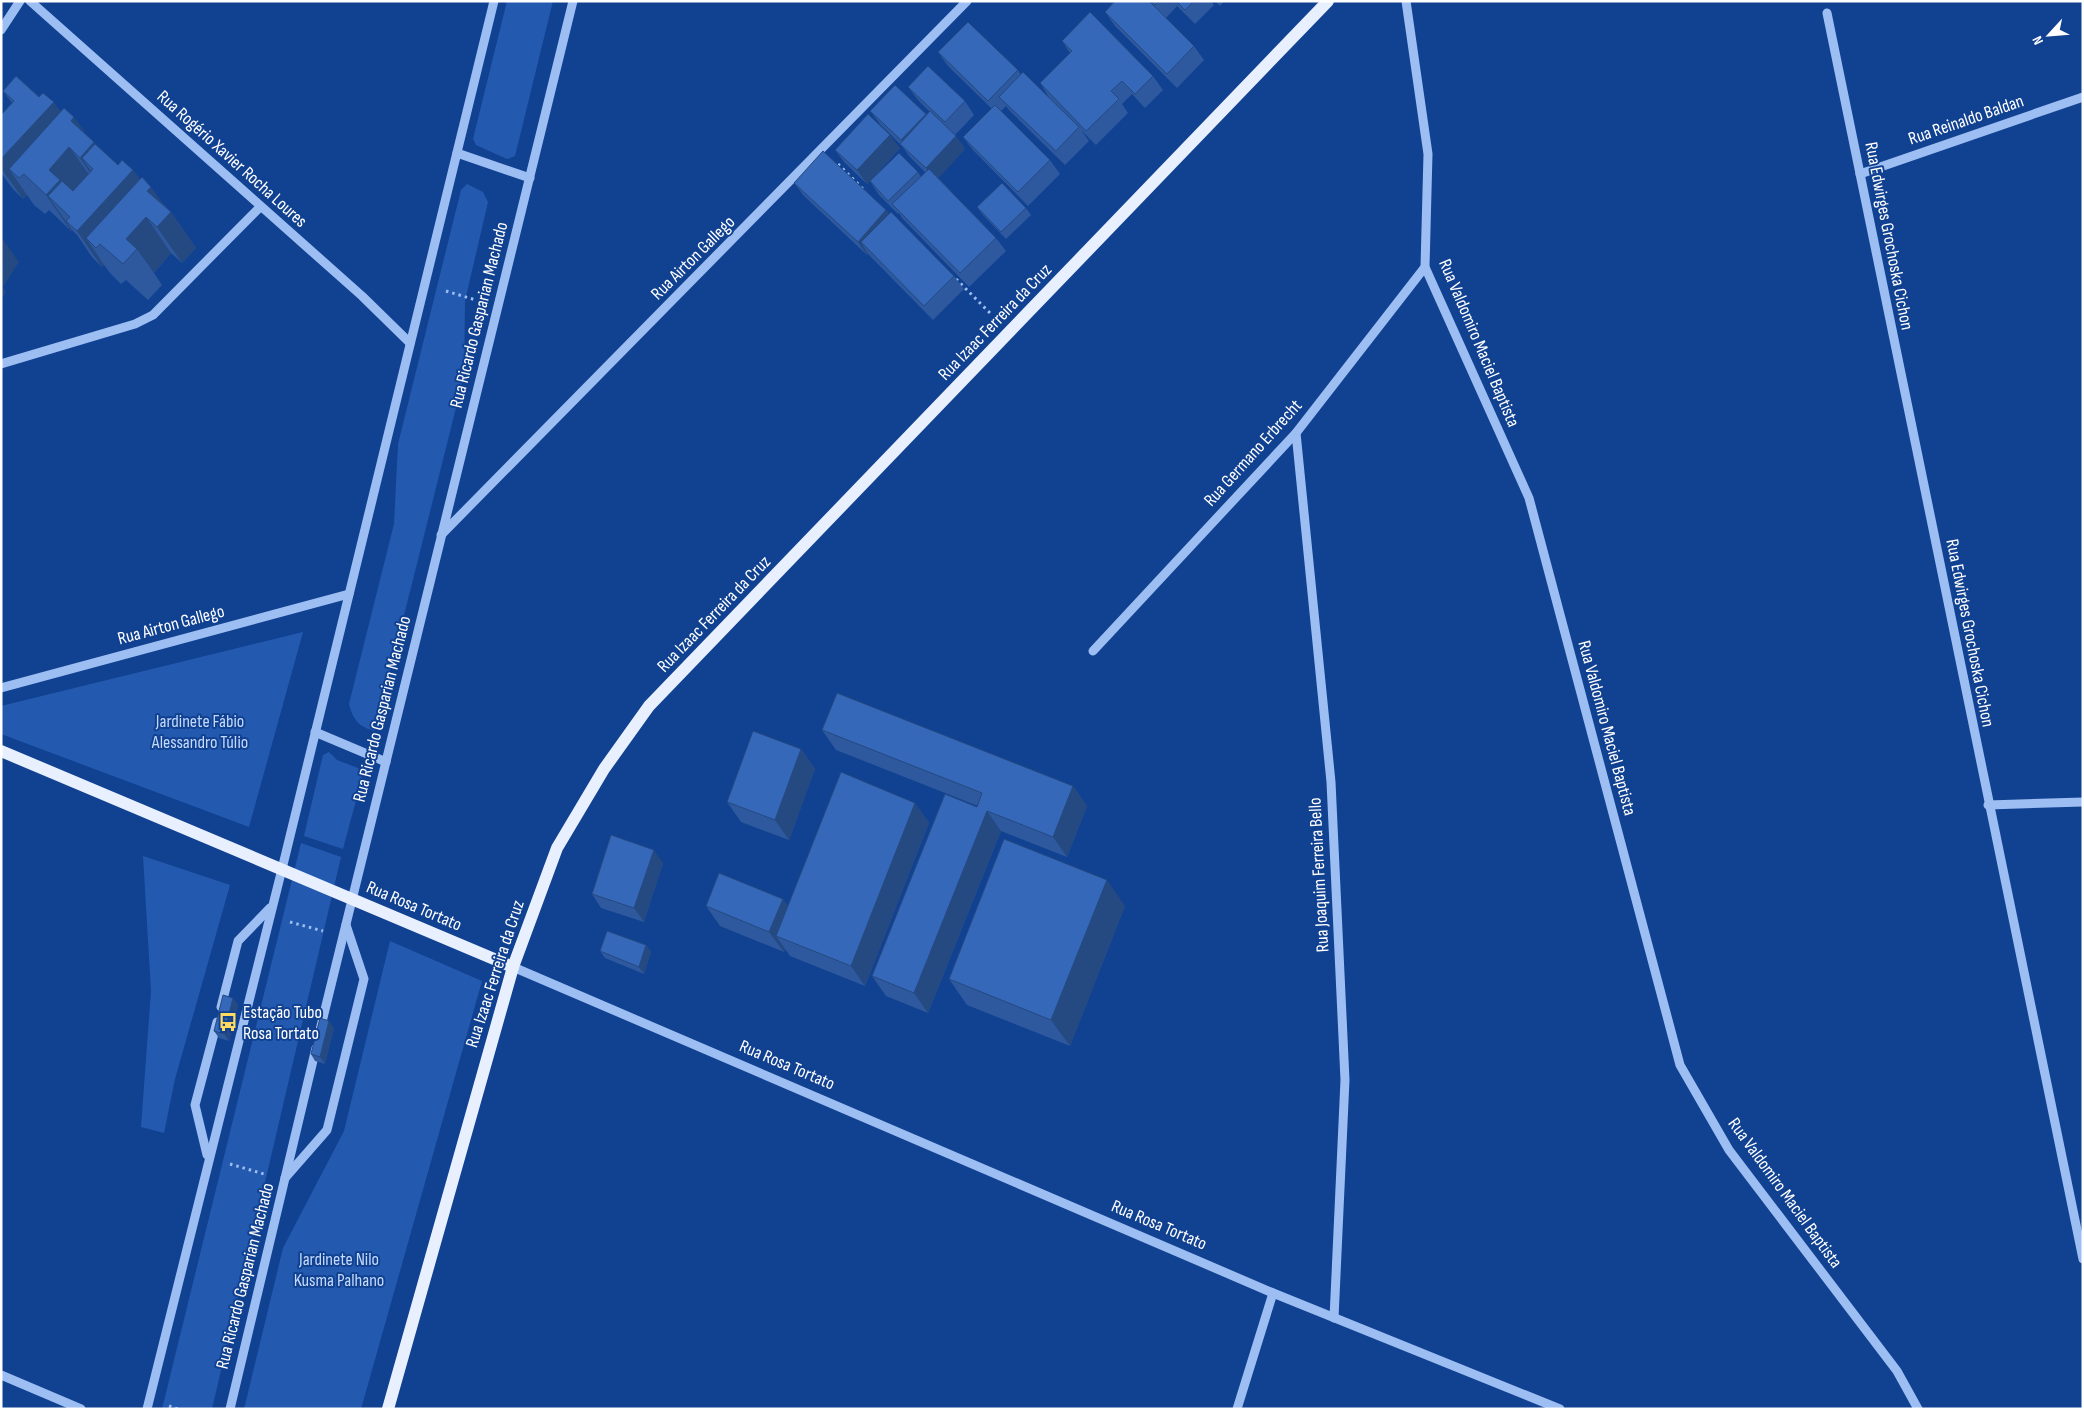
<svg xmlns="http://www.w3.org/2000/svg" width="2084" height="1410" font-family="'Sofia Sans Condensed',sans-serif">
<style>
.green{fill:#235ab0}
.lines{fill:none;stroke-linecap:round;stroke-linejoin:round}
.path{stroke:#9dbef2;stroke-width:3;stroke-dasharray:2.5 4;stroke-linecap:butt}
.minor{stroke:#9dbef2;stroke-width:9}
.major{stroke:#e8f0ff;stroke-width:12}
.wall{fill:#2e599e}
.shaded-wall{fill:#254981}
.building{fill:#3568b8;stroke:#254981}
.labels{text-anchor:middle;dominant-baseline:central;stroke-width:4;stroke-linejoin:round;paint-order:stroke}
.street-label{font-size:18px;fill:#fff;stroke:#114191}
.park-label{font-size:18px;fill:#c4dafd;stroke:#114191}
.poi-label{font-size:18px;fill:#fff;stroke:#114191;text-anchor:start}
</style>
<rect width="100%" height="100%" fill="#114191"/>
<g class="green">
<path d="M507,1h46l-38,155 -8,3 -31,-14 -3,-6z"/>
<path d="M467,184l16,8 5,10 -23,99 -1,75 -89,355c-16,-4 -22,-11 -26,-27l45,-180 4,-80 63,-254z"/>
<path d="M303,632l-54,195 -248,-93v-28z"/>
<path d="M329,752l8,8 21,8 4,10 -19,71 -39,-13 19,-81z"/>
<path d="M301,843l40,14 -129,552h-50z"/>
<path d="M143,856l87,29 -55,194 -11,54 -23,-6 10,-136z"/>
<path d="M390,941l92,40 -121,428h-117l39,-161 61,-117z"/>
</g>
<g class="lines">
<g class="path">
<path d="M838,164l27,27"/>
<path d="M956,279l36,36"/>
<path d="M446,291l30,9"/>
<path d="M290,922l33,9"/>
<path d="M230,1164l34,10"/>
<path d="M169,1406l9,3"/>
</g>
<g class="minor">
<path d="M30,1l332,295 48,47"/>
<path d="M1406,1l22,153 -3,113 104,231 151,567 49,85 168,221 21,38"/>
<path d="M1827,13l256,1246"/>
<path d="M1,30l19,-29"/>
<path d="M457,153l73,25"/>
<path d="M1860,174l223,-77"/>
<path d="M1,364l134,-40 18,-9 107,-108"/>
<path d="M1296,433l35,349 14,298 -11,238"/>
<path d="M441,535l526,-534"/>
<path d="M1093,651l203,-218 129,-166"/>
<path d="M1,688l348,-94"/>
<path d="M315,732l71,30"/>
<path d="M1988,805l95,-3"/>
<path d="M513,967l760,326 287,116"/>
<path d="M221,1007l17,-66 32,-33"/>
<path d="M320,1030l253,-1029"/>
<path d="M207,1155l-12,-50 22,-83"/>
<path d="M285,1178l42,-48 37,-151 -18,-54"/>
<path d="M1,1375l80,34"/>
<path d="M147,1409l135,-540 212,-868"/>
<path d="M230,1409l86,-361"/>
<path d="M1237,1409l36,-116"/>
</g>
<g class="major">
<path d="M1,751l512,216"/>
<path d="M388,1409l125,-442 44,-119 47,-79 45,-63 679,-705"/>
</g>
</g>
<g class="wall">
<path d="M1115,1h96l3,4 -19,19 -18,-18 -11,12 28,28 10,14 -27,28 -62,-62 -10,-14z"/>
<path d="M1215,1h9l-4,5z"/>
<path d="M1062,41l91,35 10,14 -18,18 -13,-14 -10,10 6,9 -32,32 -15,-15 8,11 -24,24 -56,-55 -3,-4 -5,5 49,49 10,14 -32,32 -55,-56 -10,-13 29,-28 -44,-43 -10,-14 80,18 3,5 28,22 -9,-14 30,-30z"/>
<path d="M908,87l57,14 9,14 -19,20 10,14 -27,29 58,60 10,13 -37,36 -67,-69 -3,-5 -1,1 -19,-19 -9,-14 48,-9 3,5 4,-5 -15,-15 -9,-12 -21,-21 -10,-13 56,4 4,-3 -12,-12z"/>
<path d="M3,91l36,6 22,15 57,53 15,5 7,10 31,32 25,36 -14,15 -11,-10 -17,20 8,12 -14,15 -22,-20 -5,4 -10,-10 -7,-9 -2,2 -10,-10 -15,-22 -5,-5 -1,1 -22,-21 -4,4 -11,-9 -7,-10 -4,4 -10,-10 -12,-16v-58l11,-12z"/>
<path d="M900,148l-33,36 -22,-21 -10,-13z"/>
<path d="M794,183l92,27 3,4 65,62 10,13 -31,31 -65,-66 -1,1 -63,-59z"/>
<path d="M977,207l49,1 5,7 -25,24 -24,-25z"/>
<path d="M822,730l251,56 14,20 -20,51 -66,-26 -73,182 -42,-17 -14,-20 106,-170 -142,-56z"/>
<path d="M801,749l14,20 -26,71 -48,-18 -14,-20z"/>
<path d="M915,803l14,20 -64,163 -75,-30 -5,-7 -1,3 -64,-26 -14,-20 77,-7 5,7z"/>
<path d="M663,863l-19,59 -43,-14 -9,-14z"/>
<path d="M1125,906l-55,140 -103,-41 -18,-26z"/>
<path d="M646,945l5,7 -7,22 -39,-16 -5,-7z"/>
<path d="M233,998l5,7 -9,36 -10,-3 -5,-7z"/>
<path d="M334,1028l-9,36 -10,-3 -4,-7z"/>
</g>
<g class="shaded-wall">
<path d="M54,102l25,36 -9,10 25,35 -25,34 -22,-21 24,34 -1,1 -25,-36 -22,-21 -15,-5 18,26 -4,4 -22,-31v-9z"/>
<path d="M926,114l9,14 -24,26 -10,-14z"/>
<path d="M74,117l19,26 1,-1 25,36 -26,-9 -11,-11 24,35 -1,1 -25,-36 -9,-37z"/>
<path d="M890,135l10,13 -33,36 -10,-14z"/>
<path d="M956,136l9,13 -30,33 -9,-14z"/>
<path d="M133,170l14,21 4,-4 19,26 1,-1 25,36 -14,15 -25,-36 -10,-9 24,35 -17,20 -17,-24 -37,-5 -14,-6 18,27 -2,2 -25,-36z"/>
<path d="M886,210l10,14 -35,18 7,12 -1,1 -9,-13z"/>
<path d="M1,237l18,25 -16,25 3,5 -5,8z"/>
<path d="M801,749l14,20 -26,71 -14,-20z"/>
<path d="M1073,786l14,20 -20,51 -14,-20z"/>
<path d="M915,803l14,20 -64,163 -14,-20z"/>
<path d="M987,811l14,20 -73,182 -14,-20z"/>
<path d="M654,850l9,13 -19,59 -10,-14z"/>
<path d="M1107,880l18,26 -55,140 -19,-26z"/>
<path d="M783,899l14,20 -21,17 9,13 -1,3 -15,-20z"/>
<path d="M646,945l5,7 -7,22 -5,-7z"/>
<path d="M233,998l5,7 -9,36 -5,-7z"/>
<path d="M329,1021l5,7 -9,36 -5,-7z"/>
</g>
<g class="building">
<path d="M1115,1h34l45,45 -27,28 -62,-62z"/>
<path d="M1152,1h7l-4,4z"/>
<path d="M1176,1h18l-9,9z"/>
<path d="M1090,12l63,64 -18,18 -13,-13 -11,10 8,8 -33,32 -46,-48 32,-32 -10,-10z"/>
<path d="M968,22l50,48 -30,31 -50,-49z"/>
<path d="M928,66l37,35 -20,21 -37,-35z"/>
<path d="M1023,72l56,55 -23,24 -57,-54z"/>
<path d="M16,76l23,21 4,-4 11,9 -53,57v-44l13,-14 -11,-10z"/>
<path d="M895,85l31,29 -25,26 -31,-29z"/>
<path d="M995,105l55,55 -32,32 -55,-55z"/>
<path d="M64,108l10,9 -3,4 23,21 -14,16 -11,-11 -20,23 11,10 -14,15 -22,-21 -5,4 -10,-9z"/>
<path d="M930,111l26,25 -30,32 -26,-24z"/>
<path d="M868,114l22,21 -33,35 -22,-20z"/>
<path d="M95,144l23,21 4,-5 11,10 -56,61 -11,-10 4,-4 -22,-21 14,-15 11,10 20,-22 -11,-11z"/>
<path d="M823,151l63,59 -28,32 -64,-59z"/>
<path d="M899,153l19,19 -30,29 -18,-20z"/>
<path d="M929,169l67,69 -36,35 -68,-69z"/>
<path d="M142,177l9,10 -4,4 24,21 -14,15 -11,-10 -20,22 11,10 -14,15 -23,-20 -4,4 -10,-10z"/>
<path d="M1002,183l24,25 -25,24 -24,-25z"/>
<path d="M891,212l63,64 -30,30 -63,-64z"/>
<path d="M837,693l236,93 -20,51 -66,-26 -73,182 -42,-17 73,-182 32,13 5,-14 -160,-63z"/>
<path d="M753,731l48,18 -26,71 -48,-18z"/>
<path d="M841,772l74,31 -64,163 -75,-30z"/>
<path d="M611,835l43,15 -20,58 -42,-14z"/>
<path d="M1004,839l103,41 -56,140 -102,-41z"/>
<path d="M719,873l64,26 -14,33 -63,-26z"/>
<path d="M607,931l39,14 -7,22 -39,-16z"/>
<path d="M223,995l10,3 -9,36 -10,-3z"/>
<path d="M320,1018l9,3 -9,36 -9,-3z"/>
</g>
<defs>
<g id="bus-bare" transform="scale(1.5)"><path d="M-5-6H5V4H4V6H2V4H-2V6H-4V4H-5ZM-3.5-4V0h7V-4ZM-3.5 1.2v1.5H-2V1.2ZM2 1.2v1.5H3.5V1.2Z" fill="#ffda5e" stroke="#114191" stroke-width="2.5" paint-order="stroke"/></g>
</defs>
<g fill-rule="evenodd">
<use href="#bus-bare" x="228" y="1022"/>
</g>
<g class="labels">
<g class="street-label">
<text transform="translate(1966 120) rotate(-19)">Rua Reinaldo Baldan</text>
<text transform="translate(232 159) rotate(42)">Rua Rogério Xavier Rocha Loures</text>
<text transform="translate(1889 236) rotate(79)">Rua Edwirges Grochoska Cichon</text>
<text transform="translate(693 258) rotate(-45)">Rua Airton Gallego</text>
<text transform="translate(479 315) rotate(-76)">Rua Ricardo Gasparian Machado</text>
<text transform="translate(995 322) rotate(-46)">Rua Izaac Ferreira da Cruz</text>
<text transform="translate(1479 343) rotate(67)">Rua Valdomiro Maciel Baptista</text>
<text transform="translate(1253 453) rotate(-48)">Rua Germano Erbrecht</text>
<text transform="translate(714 614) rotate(-46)">Rua Izaac Ferreira da Cruz</text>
<text transform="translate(171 625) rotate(-15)">Rua Airton Gallego</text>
<text transform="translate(1970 633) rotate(79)">Rua Edwirges Grochoska Cichon</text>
<text transform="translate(382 709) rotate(-76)">Rua Ricardo Gasparian Machado</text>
<text transform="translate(1607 728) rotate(75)">Rua Valdomiro Maciel Baptista</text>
<text transform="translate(1319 875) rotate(-93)">Rua Joaquim Ferreira Bello</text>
<text transform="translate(414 906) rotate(23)">Rua Rosa Tortato</text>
<text transform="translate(495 974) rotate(-72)">Rua Izaac Ferreira da Cruz</text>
<text transform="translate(787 1065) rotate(23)">Rua Rosa Tortato</text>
<text transform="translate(1785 1193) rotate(54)">Rua Valdomiro Maciel Baptista</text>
<text transform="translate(1159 1225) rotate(23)">Rua Rosa Tortato</text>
<text transform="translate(245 1276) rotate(-76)">Rua Ricardo Gasparian Machado</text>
</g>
<g class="park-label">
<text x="200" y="721">Jardinete Fábio<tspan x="200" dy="21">Alessandro Túlio</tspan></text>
<text x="339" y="1259">Jardinete Nilo<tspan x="339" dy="21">Kusma Palhano</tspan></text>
</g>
<g class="poi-label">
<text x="243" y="1012">Estação Tubo<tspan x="243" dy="21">Rosa Tortato</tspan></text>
</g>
</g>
<rect width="2084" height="1410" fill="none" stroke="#ffffff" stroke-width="5"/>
<g transform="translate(2049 35) rotate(244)" stroke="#114191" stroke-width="4" paint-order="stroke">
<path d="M0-4L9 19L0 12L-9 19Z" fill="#ffffff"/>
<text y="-8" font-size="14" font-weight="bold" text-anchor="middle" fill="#ffffff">N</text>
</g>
</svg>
